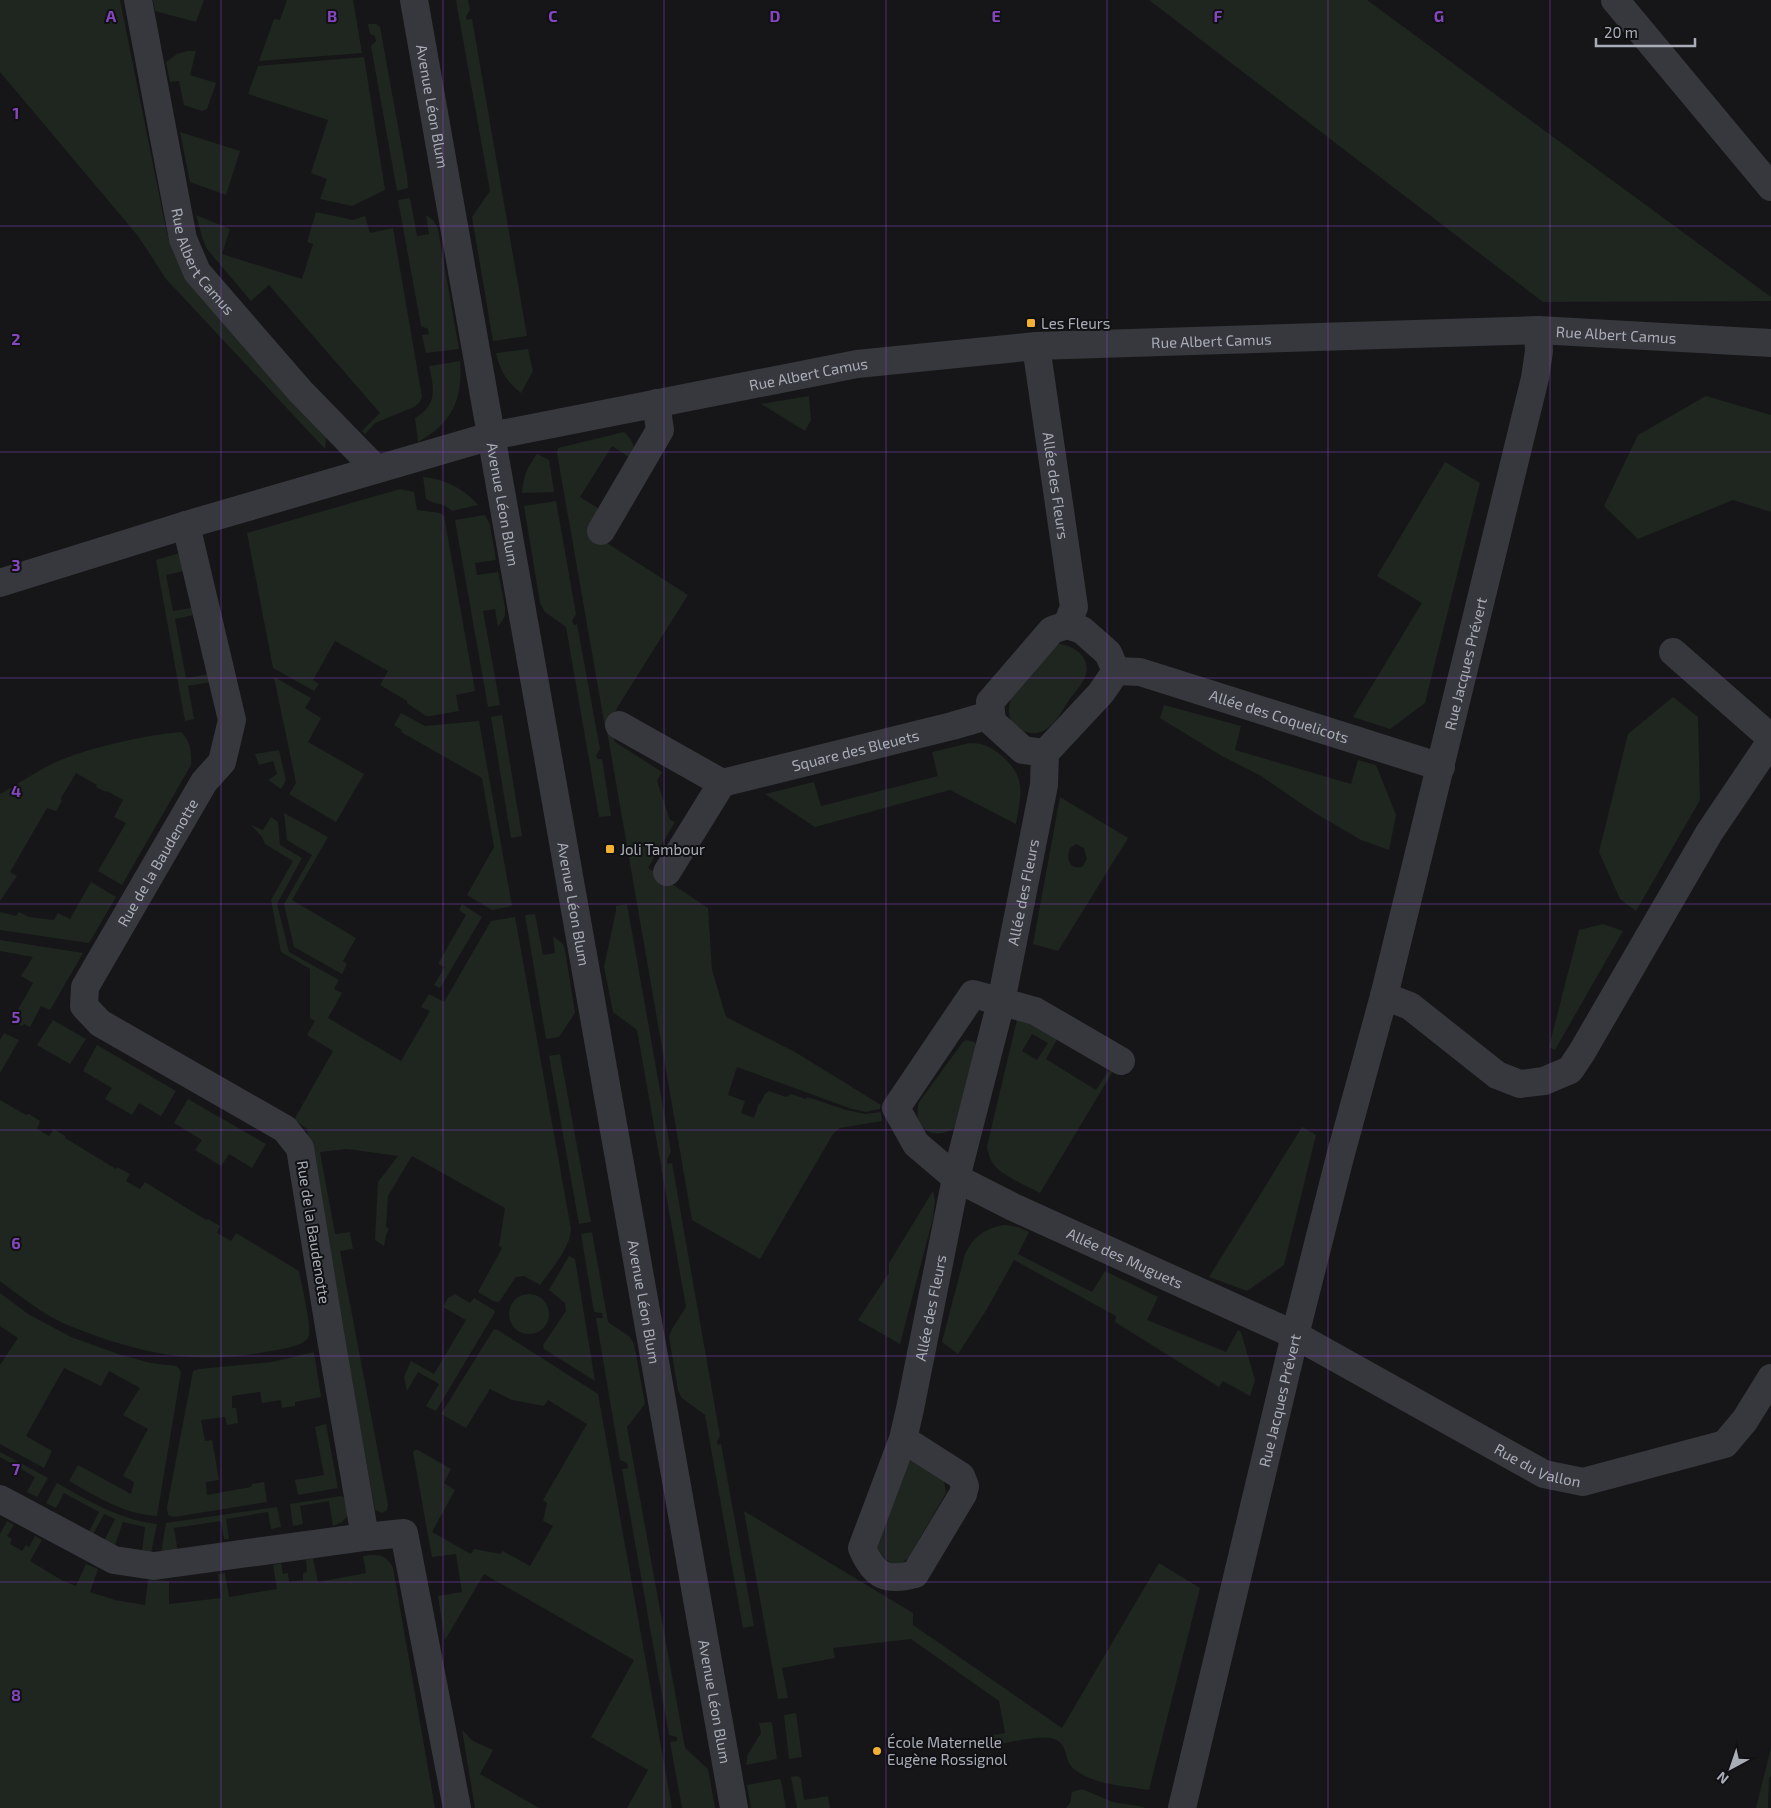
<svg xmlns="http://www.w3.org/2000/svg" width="1771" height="1808" font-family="'Exo 2',sans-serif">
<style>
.green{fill:#1e261f;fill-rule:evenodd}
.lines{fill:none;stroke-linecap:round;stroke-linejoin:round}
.minor{stroke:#37383d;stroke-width:28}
.grid{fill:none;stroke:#8446be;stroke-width:1;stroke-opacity:0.55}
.poi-dot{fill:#f2b134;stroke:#111113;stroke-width:2}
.labels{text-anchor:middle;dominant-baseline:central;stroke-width:4;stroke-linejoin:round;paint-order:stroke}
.street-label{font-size:15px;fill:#a8adb8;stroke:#111113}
.poi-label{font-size:15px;fill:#a8adb8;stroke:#111113;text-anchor:start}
.grid-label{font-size:16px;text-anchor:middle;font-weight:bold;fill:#8446be;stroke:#111113;stroke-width:4;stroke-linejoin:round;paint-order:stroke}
</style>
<rect width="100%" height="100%" fill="#161618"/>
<g class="green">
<path d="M0,0h120l46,229c5,20 12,35 24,52l136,157 -1,11 -159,-170 -28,-43 -138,-164z"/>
<path d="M153,0h51l-8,22 -41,-11z"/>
<path d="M287,0h66l9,53 -103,8 15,-42 6,1z"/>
<path d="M456,0h12l2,10 -4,7 1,3 5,-1 55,317 -34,5 -21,-124 18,-26z"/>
<path d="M1149,0h218l404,297v4l-228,1z"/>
<path d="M368,24h8l4,3 27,149 1,12 -11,3 -26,-145 5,-5 -1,-5 -5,-2z"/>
<path d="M187,51h9l-6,24 26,8 -9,26 -5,2 -18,-6 -5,-24 -9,1 -4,-20 11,-8z"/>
<path d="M364,57l21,133 -33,16 -32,-7 7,-20 -16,-6 17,-53 -80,-26 10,-28z"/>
<path d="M180,132l60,19 -14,44 -36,-13z"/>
<path d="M410,198l7,38 12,-2 -3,-19 7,5 5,9 21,120 -33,4 -4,-18 7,-1 -1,-5 -7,-3 -23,-126z"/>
<path d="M316,212l37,8 12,-4 5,17 23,-5 29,169 -3,6 -5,4 -39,16 -10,11 -3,-3 18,-18 -111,-128 -18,16 -44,-52 -4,-9 -7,-25 34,14 -8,25 80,25 11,-35 -6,-2z"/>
<path d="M528,349l5,22 -12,22c-14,-11 -21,-22 -25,-40z"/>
<path d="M460,361c3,37 -7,62 -42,81l-3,-24c23,-13 19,-30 14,-52z"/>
<path d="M809,396l2,24 -6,11 -44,-27z"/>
<path d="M1706,396l65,19v97l-38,-12 -95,39 -34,-33 34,-71z"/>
<path d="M624,432c9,8 12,15 8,27l-20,-13 -32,51 21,13 -13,21 100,64 -83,132 -48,-274 1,-5z"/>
<path d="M537,454l12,6 5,32 -32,1c1,-15 5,-26 15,-39z"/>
<path d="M1445,462l35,21 -55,220 -35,26 -37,-12 69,-114 -45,-27z"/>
<path d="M423,477c21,2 41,11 55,28l-26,6c-8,-9 -18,-6 -26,-12z"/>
<path d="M400,489l14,3 3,18 23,3 4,3 31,175 -19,4 3,16 -28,5h-5l-19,-13v-2l-27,-16 8,-14 -53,-30 -22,39 6,4 -5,7 -41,-23 -26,-135z"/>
<path d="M556,501l20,113 -4,7 2,4 3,-1 23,125 -4,7 2,3h4l9,57 -12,1 -33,-190 -21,-15 -5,-9 -16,-97z"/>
<path d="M485,515l5,10 6,35 -21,3 2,12 21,-3 7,35v9l-7,11 -3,-18 -12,2 17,94 -12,2 -33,-187z"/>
<path d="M180,553l9,17 -23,5 7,36 23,-4 2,7 -23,5 11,59 24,-4 1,8 -23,4 6,33 -9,2 -29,-161z"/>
<path d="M1060,644c15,2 30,13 26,30 -3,10 -11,18 -17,26 -9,14 -19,35 -38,33 -7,-1 -13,-3 -17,-8 -7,-9 -6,-19 -2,-29l40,-50z"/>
<path d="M274,677l37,21 -6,10 16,10 -13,24 56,32 -28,48 -47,-28 7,-11z"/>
<path d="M1673,697l25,20 2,83 -64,111 -16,-12 -21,-47 29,-118z"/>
<path d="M1164,705l77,21 -6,24 116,34 7,-24 18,5 20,50 -7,35 -28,-10 -46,-27 -54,-37 -39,-20 -59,-36 -3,-2z"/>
<path d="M401,713l24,13 54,-5 33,185 -20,4 -25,-15 27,-48 -12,-69 -81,-46 1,-2 -8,-5z"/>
<path d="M502,715l20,121 -11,2 -20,-121z"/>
<path d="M607,731h4l4,11 47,30 -5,9 13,39 5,2 -27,46 60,40 4,62 14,47 69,35 86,53 -1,4 -14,3 -14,-3 -115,-42 -9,28 17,6 -4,12 13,5 5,-15 1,1 5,-10 4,-3 17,6 5,-3 15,5 1,-2 39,13 19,4 16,-2 1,9 -42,7 -7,6 -73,125 -68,-39z"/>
<path d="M181,732c9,8 11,21 10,33l-69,120 -24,-14 28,-48 -12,-6 9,-17 -16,-9 -1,1 -10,-5 1,-2 -21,-12 -15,25 1,3 -6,10 -9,-3 -37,64 7,4 -17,25v-107c18,-10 35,-22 54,-31 32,-15 91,-28 127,-31z"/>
<path d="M970,743c14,0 21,4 32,13 25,22 19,38 14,68l-66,-34 -135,37 -50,-33 49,-12 7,24 117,-30 -6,-24z"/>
<path d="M279,750l7,30 -5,9 -13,-9 9,-6 -4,-13 -14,4 -4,-11z"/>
<path d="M1060,797l68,41 -70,113 -25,-7zM1076,844l8,4 3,11 -5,8c-13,3 -16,-9 -12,-19z"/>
<path d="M284,813l44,24 -36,63 64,38 -13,23 4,3 -5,10 -48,-27 -10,-43 28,-49 -25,-15z"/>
<path d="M271,817l7,5 2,23 22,13 -25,46 12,48 50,28 -5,9 8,4 -14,25 73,43 29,-50 -9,-4 8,-13 15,8 47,-81 24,-4 56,312c-1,20 -20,40 -31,56l-16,-9 -8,1 -17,25 -6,-1 -15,-9 24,-44 -3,-2 6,-38 -93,-52 -24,40 -2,31 3,2 -3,6 -2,11 -9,-6 3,-58 20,-26 -51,-7 -27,3 15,82 15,-2 3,17 -13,2 48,254 -1,5 -5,3 -7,-3 -68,-381 -13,-9 39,-69 -26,-16 8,-14 -5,-3v-49l-29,-17 -10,-52 22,-39 -28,-17 -3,-7 -11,-12 12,5z"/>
<path d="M91,882l25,15 -27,46 -89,-13v-18l16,4 3,-4 10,5 25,3 4,-7 12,6z"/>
<path d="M462,904l20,13 -42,71 -6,-3 11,-18 -7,-3 28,-49 -7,-5z"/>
<path d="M627,904l44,248 -4,8 1,4 4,-1 48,273 -3,6 1,3 3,-1 33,182 -11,2 -38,-213 -23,-17 -4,-7 -9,-54 3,-8 14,-22 -49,-277 -24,-18 -9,-45 12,-56v-5z"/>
<path d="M535,914l8,41 12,-2 -2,-17 10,8 2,6 10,63 -16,24 -13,2 -21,-124z"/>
<path d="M1603,924l20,7 -68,119 -6,-3 30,-117z"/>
<path d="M0,940l83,13 -33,57 -9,-4 -11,21 -6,-3 -2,2 -10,-6 21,-37 -12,-7 12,-19 -33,-6z"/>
<path d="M53,1020l33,19 -16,25 -33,-19z"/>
<path d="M1017,1020h9l32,18 -12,21 50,31 13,-20 4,1 -73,122c-13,-7 -37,-17 -46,-28 -4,-5 -6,-12 -7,-19zM1032,1034l16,9 -11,17 -15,-9z"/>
<path d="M4,1033l15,7 -19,33v-33z"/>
<path d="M966,1040l9,2 2,5 -20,79c-21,17 -46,3 -38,-24l44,-60z"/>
<path d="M97,1045l79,46 -15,25 -22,-13 -7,12 -27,-16 7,-11 -29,-17z"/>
<path d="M560,1054l31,168 -12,2 -30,-168z"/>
<path d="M188,1099l78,45 -14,24 -23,-14 -8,12 -26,-16 7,-10 -28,-17z"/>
<path d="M0,1100l26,15 3,-1 11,7 -3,8 12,7 5,-7 11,7v2l51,31 1,-2 13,7 -4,7 14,8 5,-7 61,38 2,-1 12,7 -3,7 14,8 5,-8 63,38c2,12 14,58 9,67 -6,9 -32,12 -43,14 -59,11 -107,5 -163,-14 -17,-6 -34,-12 -49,-20 -19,-11 -36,-24 -53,-37z"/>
<path d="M1302,1127l14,8 -32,130 -37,26 -38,-14z"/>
<path d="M933,1191l2,10 -2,17 -33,126 -42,-24 31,-47v-10z"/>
<path d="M1005,1225l13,2 11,5 -11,22 74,38 13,-21 53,26 -11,23 79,32 12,-22 3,2 14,48 -5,16 -27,-15 -4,6 -104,-65 1,-6 -102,-56 -27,49 -29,45 -16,-12 23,-88c9,-18 20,-26 40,-29z"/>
<path d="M592,1232l16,90 22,15 4,7 11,60 -18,23 58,321 23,21 7,39h-33l-12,-66 7,-1v-4l-8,-2 -47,-266 6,-1 -1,-5 -7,-3 -24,-142h7l-1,-5 -8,-1 -13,-78z"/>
<path d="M569,1256l6,3 20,122 -51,-32 -1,-4 23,-34 -1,-8 -16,-13z"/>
<path d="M0,1293l28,21 43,23 50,18 30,8 25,3 2,1 3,5 -24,144c-33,-2 -60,-19 -88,-35l9,-16 53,29 3,-12 -11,-6 25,-47 -25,-14 17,-27 -31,-17 -8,15 -37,-18 -38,68 26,15 -8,17 -44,-24v-79l18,-27 -18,-12z"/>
<path d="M455,1294l15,9 4,-5 20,12 1,2 -59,99 -10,-5 13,-22 -21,-12 -11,19 -3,-14 7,-16 23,13 32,-54 -23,-13 5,-9z"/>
<circle cx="529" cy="1314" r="20"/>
<path d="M494,1329l4,1 100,64 74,414h-45l21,-38 -57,-33 43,-77 -150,-86 -39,66 -7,-44 24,-4 -6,-38 -24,3 -19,-105 2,-2h3l33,19 -7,14 11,7 -23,42 39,22 3,-5 26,5 3,-3 27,15 23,-40 -10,-5 4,-18 -4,-3 44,-76 -39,-24 -4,6 -32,-6 -22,-11 -24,39 -25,-14z"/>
<path d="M314,1352l7,45 -26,5v4l-13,2 -1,-8 -19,3 -2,-11 -28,4v12h4l2,15 -11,2 -2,-8 -24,3 4,21 7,-1 7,40 -13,2 1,13 44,-8 1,-3 12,-2 3,20 -93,15 -6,-2 -1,-8 26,-136 6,-2 73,-7z"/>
<path d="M326,1424l12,64 -40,7 -3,-15 29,-5 -9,-48z"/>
<path d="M0,1452l48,26 -11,19 -10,-5 8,-15 -35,-20z"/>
<path d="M908,1461h5l31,20 2,12 -37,64c-14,15 -27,2 -33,-12z"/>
<path d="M57,1483c32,18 63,37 100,41l-6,29 -9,-2 3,-24 -22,-5 -8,23 -11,-4 11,-22 -11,-5 -12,22 -4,-2 11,-22 -35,-19 -8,15 -10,-5z"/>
<path d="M341,1496l5,2 2,17 -6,7 -9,4 -4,-25 -29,5 3,18 -10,2 -3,-22z"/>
<path d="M277,1507l4,20 -10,2 -3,-17 -42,7 3,20h-5l-3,-18 -47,7 4,25h-17l5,-30z"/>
<path d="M744,1511l169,102v12l149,103 97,-165 41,25 -51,202c-24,-4 -54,-5 -74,-20 -13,-9 -4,-27 -24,-32 -14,-3 -47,6 -62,8l-2,-10 18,-3 -6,-32 -88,-62 -78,9 2,10 -53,10 6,30 -10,1z"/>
<path d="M7,1521l7,4 -7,11 5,3 -2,5 12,7 4,-6 3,2 6,-11 7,4 -12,21 33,20 13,5 10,-22 12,5 -8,23 25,8 30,5 3,-25 21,1v23l52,-6 -3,-24 7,-1 4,24 48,-8 -4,-24 8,-2 2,11 5,-1 1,9 14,-2v-7l4,-1 -1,-12 7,-2 5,24 48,-9 -3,-17c14,-2 24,-2 30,12l42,240h-435v-274z"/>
<path d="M796,1713l6,44 -13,2 -5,-44z"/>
<path d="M770,1722l2,1 5,36 -31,6 2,-11 13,-21 -2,-10z"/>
<path d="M462,1730l11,11 20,9 -13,24 59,34h-64z"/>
<path d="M1771,1748v28l-2,3 -1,27v2h-12z"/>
<path d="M798,1776l3,3 3,21 24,-4 2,12h-33l-6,-31z"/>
<path d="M779,1779l2,1 5,28h-35l-4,-23z"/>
<path d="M1082,1789l31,13 31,5 -1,1h-77l4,-5 2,-11z"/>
</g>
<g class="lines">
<g class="minor">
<path id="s1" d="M138,0l45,239 14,33 103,119 76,78"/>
<path id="s2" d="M414,0l320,1808"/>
<path d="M1615,0l156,187"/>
<path id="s3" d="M1036,346l38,261 -7,18"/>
<path d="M601,531l59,-101 -4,-27"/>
<path id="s4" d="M0,583l186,-58 305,-89 366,-72 179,-18 502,-16 233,13"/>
<path d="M1673,652l98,86"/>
<path id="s5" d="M1116,671l24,1 301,95"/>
<path d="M619,725l103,58"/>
<path id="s6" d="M667,872l55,-89 230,-57 38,-11"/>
<path d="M1384,996l26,10 87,69 23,9 24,-3 26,-11 12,-18 127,-219 62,-92"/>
<path id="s7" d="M1121,1061l-86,-50 -62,-17 -77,114 20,36 40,34 57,29 282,128 249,139 39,8 142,-38 20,-24 26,-42"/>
<path id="s8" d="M903,1439l58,37 4,10 -2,8 -48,80c-29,8 -41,2 -53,-26l41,-109 7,-30 46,-231 45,-176 43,-217 1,-32 56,-60 15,-22 -8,-18 -26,-23 -15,-5 -15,5 -62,72 2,20 31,28 22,3"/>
<path id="s9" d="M0,1499l114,61 40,6 211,-29 -34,-198 -31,-191 -15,-19 -185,-106 -16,-17 1,-19 119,-205 18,-20 10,-42 -46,-195"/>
<path d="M365,1537l39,-4 53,275"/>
<path id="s10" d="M1182,1808l113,-473 45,-178 44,-161 151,-618 4,-27 -1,-21"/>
</g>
</g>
<path class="grid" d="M221,0v1808M443,0v1808M664,0v1808M886,0v1808M1107,0v1808M1328,0v1808M1550,0v1808M0,226h1771M0,452h1771M0,678h1771M0,904h1771M0,1130h1771M0,1356h1771M0,1582h1771"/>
<g class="poi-dot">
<rect x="1026" y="318" width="10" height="10" rx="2.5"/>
<rect x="605" y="844" width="10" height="10" rx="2.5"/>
<circle cx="877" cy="1751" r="5"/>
</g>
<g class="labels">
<g class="street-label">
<text stroke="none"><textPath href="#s2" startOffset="108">Avenue Léon Blum</textPath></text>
<text stroke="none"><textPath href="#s1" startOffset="272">Rue Albert Camus</textPath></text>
<text stroke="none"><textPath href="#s4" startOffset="1646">Rue Albert Camus</textPath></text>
<text stroke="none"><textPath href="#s4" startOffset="1241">Rue Albert Camus</textPath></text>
<text stroke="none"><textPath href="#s4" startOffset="836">Rue Albert Camus</textPath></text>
<text stroke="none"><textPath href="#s3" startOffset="141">Allée des Fleurs</textPath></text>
<text stroke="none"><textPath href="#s2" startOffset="512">Avenue Léon Blum</textPath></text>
<text stroke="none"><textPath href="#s10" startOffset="1179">Rue Jacques Prévert</textPath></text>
<text stroke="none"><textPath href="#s5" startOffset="170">Allée des Coquelicots</textPath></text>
<text stroke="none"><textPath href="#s6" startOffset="242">Square des Bleuets</textPath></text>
<text stroke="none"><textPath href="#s9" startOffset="1201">Rue de la Baudenotte</textPath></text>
<text stroke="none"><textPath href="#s8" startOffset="925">Allée des Fleurs</textPath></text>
<text stroke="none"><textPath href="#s2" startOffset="918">Avenue Léon Blum</textPath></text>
<text transform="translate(314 1232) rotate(81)">Rue de la Baudenotte</text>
<text stroke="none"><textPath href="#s7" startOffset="582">Allée des Muguets</textPath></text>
<text stroke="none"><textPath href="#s2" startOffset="1322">Avenue Léon Blum</textPath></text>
<text stroke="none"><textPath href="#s8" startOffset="499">Allée des Fleurs</textPath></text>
<text stroke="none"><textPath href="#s10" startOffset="419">Rue Jacques Prévert</textPath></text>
<text stroke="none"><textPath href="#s7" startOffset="1045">Rue du Vallon</textPath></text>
<text stroke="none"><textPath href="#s2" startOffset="1728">Avenue Léon Blum</textPath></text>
</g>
<g class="poi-label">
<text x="1041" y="323">Les Fleurs</text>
<text x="620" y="849">Joli Tambour</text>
<text x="887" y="1742">École Maternelle<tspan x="887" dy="17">Eugène Rossignol</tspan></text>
</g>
</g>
<g class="grid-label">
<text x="111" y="22">A</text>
<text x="332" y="22">B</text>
<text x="553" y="22">C</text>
<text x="775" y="22">D</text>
<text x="996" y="22">E</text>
<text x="1218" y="22">F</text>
<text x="1439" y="22">G</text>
<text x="16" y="119">1</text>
<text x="16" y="345">2</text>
<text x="16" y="571">3</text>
<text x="16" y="797">4</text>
<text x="16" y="1023">5</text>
<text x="16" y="1249">6</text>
<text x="16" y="1475">7</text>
<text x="16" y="1701">8</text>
</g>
<g transform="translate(1731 1768) rotate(220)" stroke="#111113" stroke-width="4" paint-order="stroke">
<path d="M0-4L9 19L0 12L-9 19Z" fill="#a8adb8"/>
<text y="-8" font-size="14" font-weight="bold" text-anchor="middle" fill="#a8adb8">N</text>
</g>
<path d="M1596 38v8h99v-8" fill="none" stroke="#a8adb8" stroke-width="2.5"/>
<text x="1604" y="38" font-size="15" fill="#a8adb8" stroke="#111113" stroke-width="4" paint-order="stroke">20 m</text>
</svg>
